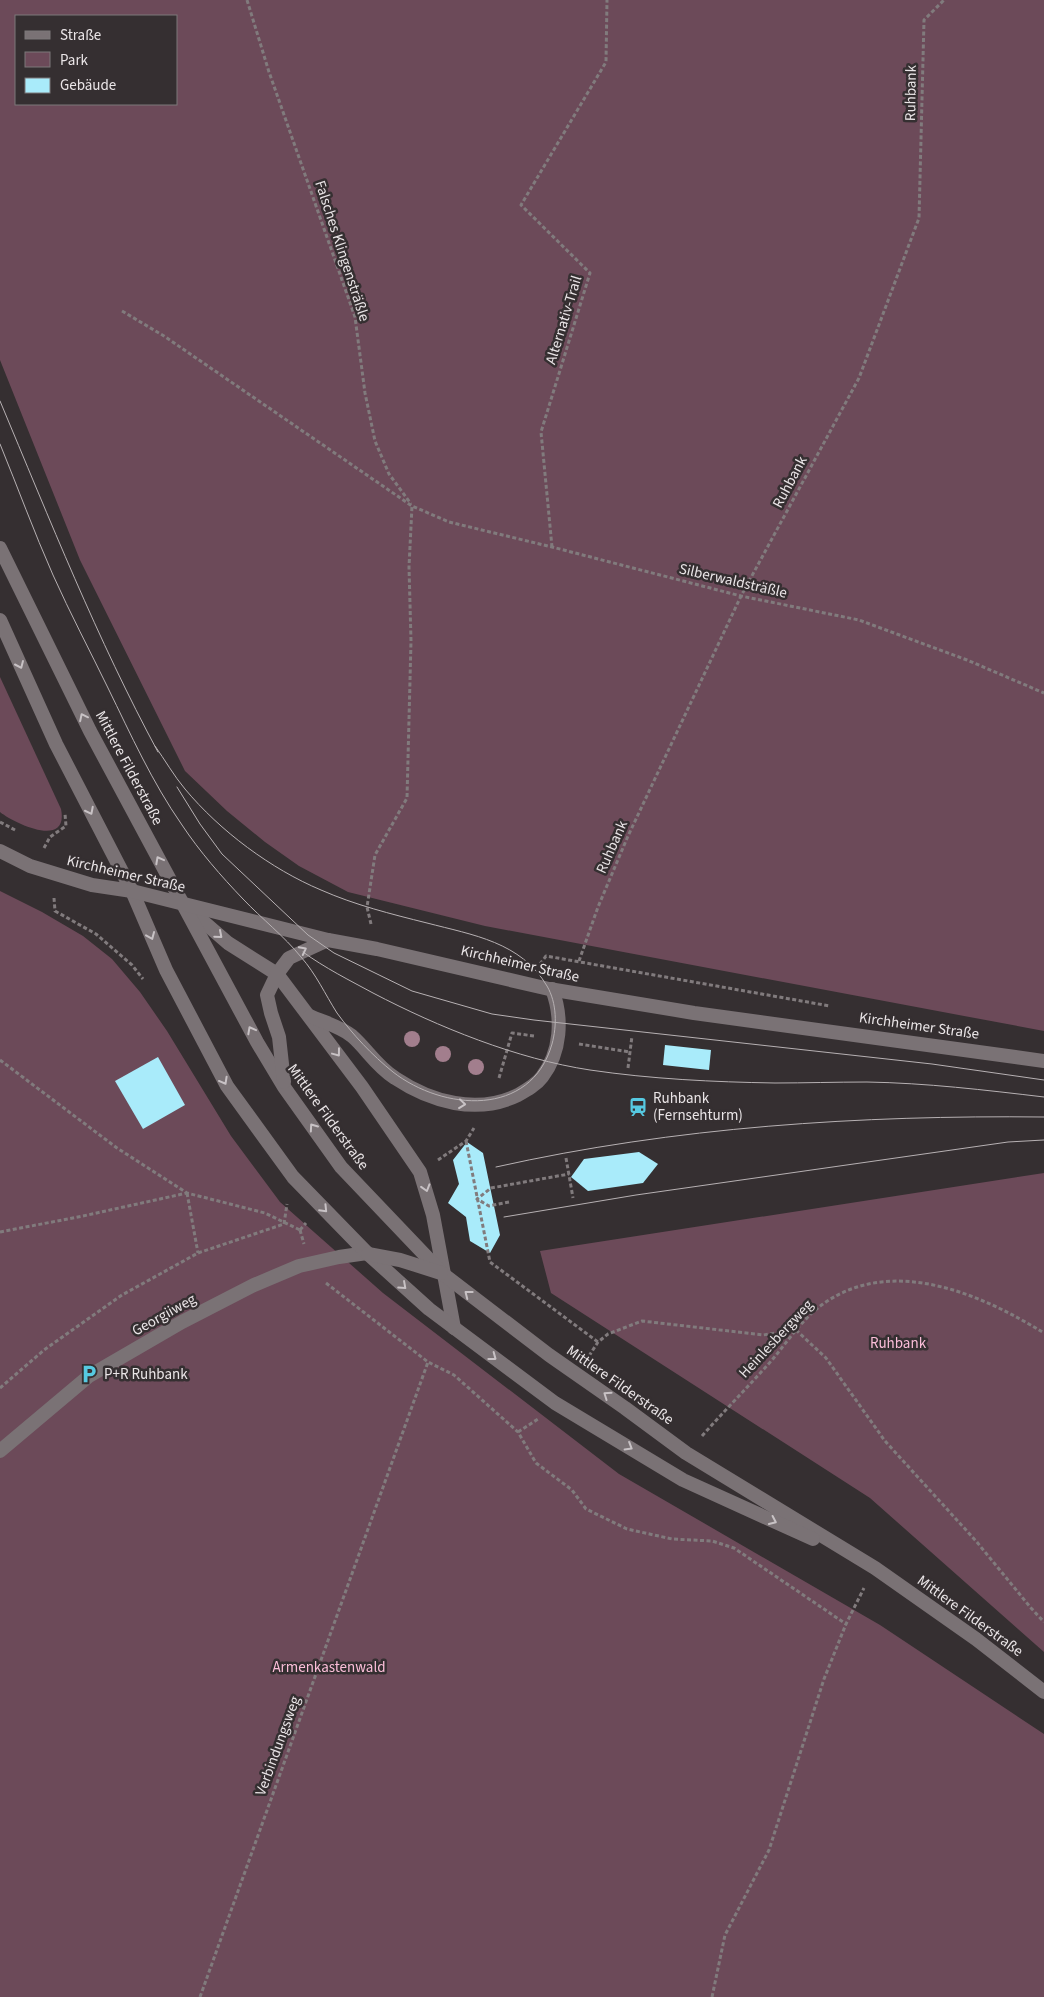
<svg xmlns="http://www.w3.org/2000/svg" width="1044" height="1997" font-family="'Source Sans 3',sans-serif">
<style>
.green{fill:#6c4a59;fill-rule:evenodd}
.building{fill:#a9ebfa}
.lines{fill:none;stroke-linecap:round;stroke-linejoin:round}
.path{stroke:#817b7d;stroke-width:3;stroke-dasharray:4 2.5;stroke-linecap:butt}
.service{stroke:#7a7275;stroke-width:14}
.minor{stroke:#7a7275;stroke-width:14}
.secondary{stroke:#7a7275;stroke-width:14}
.tram{stroke:#b7b1b3;stroke-width:1}
.tree{fill:#a27e8d}
.oneway{stroke:#c8c2c5}
.labels{text-anchor:middle;dominant-baseline:central;stroke-width:5;stroke-linejoin:round;paint-order:stroke}
.street-label{font-size:15px;fill:#eae5e7;stroke:#352f31}
.poi-label{font-size:15px;fill:#eae5e7;stroke:#352f31;text-anchor:start}
.park-label{font-size:15px;fill:#fcbed9;stroke:#352f31}
</style>
<rect width="100%" height="100%" fill="#352f31"/>
<g class="green">
<path d="M0,0h1044v1031l-559,-105 -137,-34 -49,-26 -34,-24 -38,-31 -42,-40 -105,-211 -80,-200zM16,16h160v88h-160z"/>
<path d="M0,677l61,132c8,40 -46,15 -61,3z"/>
<path d="M0,891l42,21 41,24 29,23 28,33 27,39 64,105 49,66 103,91 236,181 261,151 164,109v263h-1044z"/>
<path d="M1044,1173v479l-174,-154 -319,-205 -11,-42z"/>
</g>
<g class="building">
<path d="M665,1045l46,5 -2,20 -46,-5z"/>
<path d="M158,1057l27,48 -42,24 -28,-48z"/>
<path d="M467,1142l16,11 17,82 -10,18 -20,-12 -4,-24 -18,-14 11,-19 -6,-24z"/>
<path d="M639,1152l19,12 -15,19 -55,8 -17,-14 13,-18z"/>
</g>
<g class="lines">
<g class="path">
<path d="M247,0l22,72 86,245 10,76 10,48 14,33 22,30"/>
<path d="M122,311l42,25 248,170 37,16 103,25 189,49 118,24 108,40 77,33"/>
<path d="M552,547l-11,-115 49,-159 -69,-68 85,-143 1,-62"/>
<path d="M0,822l17,9"/>
<path d="M44,848l6,-11 16,-11 -1,-12"/>
<path d="M54,898l1,13 41,23 36,31 11,14"/>
<path d="M371,924l-4,-17 8,-52 32,-57 4,-157 -2,-74 3,-61"/>
<path d="M579,961l19,-54 30,-71 113,-240 118,-218 60,-160 5,-198 20,-20"/>
<path d="M540,964l6,-8 284,50"/>
<path d="M579,1044l51,8"/>
<path d="M0,1060l117,88 70,45 78,20 35,17"/>
<path d="M628,1068l4,-32"/>
<path d="M499,1078l13,-45 22,3v-2"/>
<path d="M466,1141l24,121 108,80"/>
<path d="M566,1158l7,40"/>
<path d="M438,1160l28,-19 8,-13"/>
<path d="M187,1193l11,60"/>
<path d="M509,1202l-20,4 -12,-7 14,-11 78,-14"/>
<path d="M284,1224l3,-20"/>
<path d="M300,1230l6,-7"/>
<path d="M300,1230l4,14"/>
<path d="M0,1232l83,-16 104,-23"/>
<path d="M326,1283l102,79 26,13 64,57 18,31 36,27 14,19 41,20 45,10 40,2 22,7 112,76 18,-36"/>
<path d="M589,1356l9,-14 10,-8 34,-13 121,14 33,-5 30,28 59,83 91,100 55,67 13,14"/>
<path d="M0,1388l44,-38 78,-55 76,-42 86,-29"/>
<path d="M518,1432l20,-13"/>
<path d="M702,1436c23,-26 47,-50 70,-76 16,-19 31,-42 51,-56 69,-49 158,-10 221,29"/>
<path d="M200,1997l228,-635"/>
<path d="M712,1997l13,-62 44,-85 55,-171 22,-55"/>
</g>
<g class="service">
<path d="M183,904l45,39 49,31 85,113 58,85 13,43 21,113"/>
<path d="M310,1016c13,6 31,11 42,20 15,13 24,30 43,42 36,24 82,37 123,17 9,-5 18,-10 24,-18 19,-25 21,-59 10,-88"/>
</g>
<path class="minor" d="M0,1451l89,-75 93,-54 72,-37 45,-19 40,-9 28,-4"/>
<g class="secondary">
<path d="M0,548l90,183 167,311 27,45 57,80 102,107 106,81 76,53 61,45 189,115 101,71 68,53"/>
<path d="M0,620l56,124 76,147 34,79 61,116 66,91 74,76 62,56 126,94 128,77 130,59"/>
<path d="M0,851l30,15 62,19 40,6 196,49 49,9 172,40 145,24 350,48"/>
<path d="M284,1082l-5,-45 -8,-24 -4,-18 10,-21 12,-16 39,-18"/>
<path d="M368,1254l32,6 41,13"/>
</g>
<g class="tram">
<path d="M0,401c50,119 97,238 158,351"/>
<path d="M0,444c18,44 34,88 53,131 17,38 37,76 55,113 23,47 44,94 74,137 18,27 39,51 61,74 19,20 41,37 58,58 15,17 24,37 36,56 16,22 35,42 56,59 50,39 138,46 159,-28 5,-18 5,-41 -5,-58 -26,-44 -74,-51 -120,-63 -36,-9 -72,-18 -106,-33 -50,-21 -101,-59 -136,-101 -11,-13 -20,-29 -30,-43"/>
<path d="M177,787l23,37 22,30 86,81 26,18 78,38 80,23 42,6 398,44 112,16"/>
<path d="M303,952c22,16 46,28 70,41 65,34 144,66 217,77 61,9 123,12 185,13 30,0 61,-1 92,-1 59,1 118,8 177,15"/>
<path d="M496,1167c179,-40 364,-52 548,-50"/>
<path d="M504,1217l132,-22 372,-53 36,-2"/>
</g>
</g>
<g class="tree">
<circle cx="412" cy="1039" r="8"/>
<circle cx="443" cy="1054" r="8"/>
<circle cx="476" cy="1067" r="8"/>
</g>
<defs><path id="oneway-chevron" d="M-2-3.5L2.5 0L-2 3.5" fill="none" stroke-width="1.6" stroke-linecap="round" stroke-linejoin="round" transform="scale(1.25)"/></defs>
<g class="oneway">
<use href="#oneway-chevron" transform="translate(20 665) rotate(66)"/>
<use href="#oneway-chevron" transform="translate(83 717) rotate(-116)"/>
<use href="#oneway-chevron" transform="translate(90 811) rotate(63)"/>
<use href="#oneway-chevron" transform="translate(159 860) rotate(-118)"/>
<use href="#oneway-chevron" transform="translate(219 935) rotate(41)"/>
<use href="#oneway-chevron" transform="translate(151 936) rotate(67)"/>
<use href="#oneway-chevron" transform="translate(303 950) rotate(-27)"/>
<use href="#oneway-chevron" transform="translate(251 1030) rotate(-118)"/>
<use href="#oneway-chevron" transform="translate(337 1053) rotate(53)"/>
<use href="#oneway-chevron" transform="translate(224 1081) rotate(61)"/>
<use href="#oneway-chevron" transform="translate(462 1104) rotate(6)"/>
<use href="#oneway-chevron" transform="translate(313 1127) rotate(-125)"/>
<use href="#oneway-chevron" transform="translate(426 1188) rotate(73)"/>
<use href="#oneway-chevron" transform="translate(324 1209) rotate(46)"/>
<use href="#oneway-chevron" transform="translate(403 1286) rotate(42)"/>
<use href="#oneway-chevron" transform="translate(468 1294) rotate(-142)"/>
<use href="#oneway-chevron" transform="translate(493 1357) rotate(37)"/>
<use href="#oneway-chevron" transform="translate(607 1395) rotate(-145)"/>
<use href="#oneway-chevron" transform="translate(629 1447) rotate(31)"/>
<use href="#oneway-chevron" transform="translate(773 1521) rotate(25)"/>
</g>
<defs>
<g id="station-bare" transform="scale(1.5)"><path d="M-3-6H3Q5-6 5-4V2Q5 4 3 4L4.5 6H3L1.5 4h-3L-3 6H-4.5L-3 4Q-5 4-5 2V-4Q-5-6-3-6ZM-3.5-4v3h7v-3ZM-3.5 1v1.5H-2V1ZM2 1v1.5H3.5V1Z" fill="#56c9e1" stroke="#352f31" stroke-width="2.5" paint-order="stroke"/></g>
<g id="parking-bare" transform="scale(1.5)"><path d="M-3.5-5.5H1a3.5 3.5 0 0 1 0 7H-1V5.5H-3.5ZM-1-3.4V-.6H.8a1.4 1.4 0 0 0 0-2.8Z" fill="#56c9e1" stroke="#352f31" stroke-width="2.5" paint-order="stroke"/></g>
</defs>
<g fill-rule="evenodd">
<use href="#station-bare" x="638" y="1107"/>
<use href="#parking-bare" x="89" y="1374"/>
</g>
<g class="labels">
<g class="street-label">
<text transform="translate(911 93) rotate(-89)">Ruhbank</text>
<text transform="translate(342 251) rotate(72)">Falsches Klingensträßle</text>
<text transform="translate(564 320) rotate(-73)">Alternativ-Trail</text>
<text transform="translate(790 482) rotate(-62)">Ruhbank</text>
<text transform="translate(733 581) rotate(13)">Silberwaldsträßle</text>
<text transform="translate(129 768) rotate(62)">Mittlere Filderstraße</text>
<text transform="translate(612 847) rotate(-66)">Ruhbank</text>
<text transform="translate(126 874) rotate(13)">Kirchheimer Straße</text>
<text transform="translate(520 964) rotate(13)">Kirchheimer Straße</text>
<text transform="translate(919 1026) rotate(8)">Kirchheimer Straße</text>
<text transform="translate(328 1117) rotate(54)">Mittlere Filderstraße</text>
<text transform="translate(164 1315) rotate(-29)">Georgiiweg</text>
<text transform="translate(776 1339) rotate(-47)">Heinlesbergweg</text>
<text transform="translate(620 1385) rotate(35)">Mittlere Filderstraße</text>
<text transform="translate(970 1616) rotate(36)">Mittlere Filderstraße</text>
<text transform="translate(278 1746) rotate(-70)">Verbindungsweg</text>
</g>
<g class="poi-label">
<text x="653" y="1098">Ruhbank<tspan x="653" dy="17">(Fernsehturm)</tspan></text>
<text x="104" y="1374">P+R Ruhbank</text>
</g>
<g class="park-label">
<text x="898" y="1343">Ruhbank</text>
<text x="329" y="1667">Armenkastenwald</text>
</g>
</g>
<rect x="15" y="15" width="162" height="90" fill="#352f31" stroke="#7d787a"/>
<rect x="25" y="31" width="25" height="8" fill="#7a7275" stroke="#7d787a"/>
<text x="60" y="40" font-size="15" fill="#eae5e7">Straße</text>
<rect x="25" y="52" width="25" height="15" fill="#6c4a59" stroke="#7d787a"/>
<text x="60" y="65" font-size="15" fill="#eae5e7">Park</text>
<rect x="25" y="78" width="25" height="15" fill="#a9ebfa" stroke="#7d787a"/>
<text x="60" y="90" font-size="15" fill="#eae5e7">Gebäude</text>
</svg>
